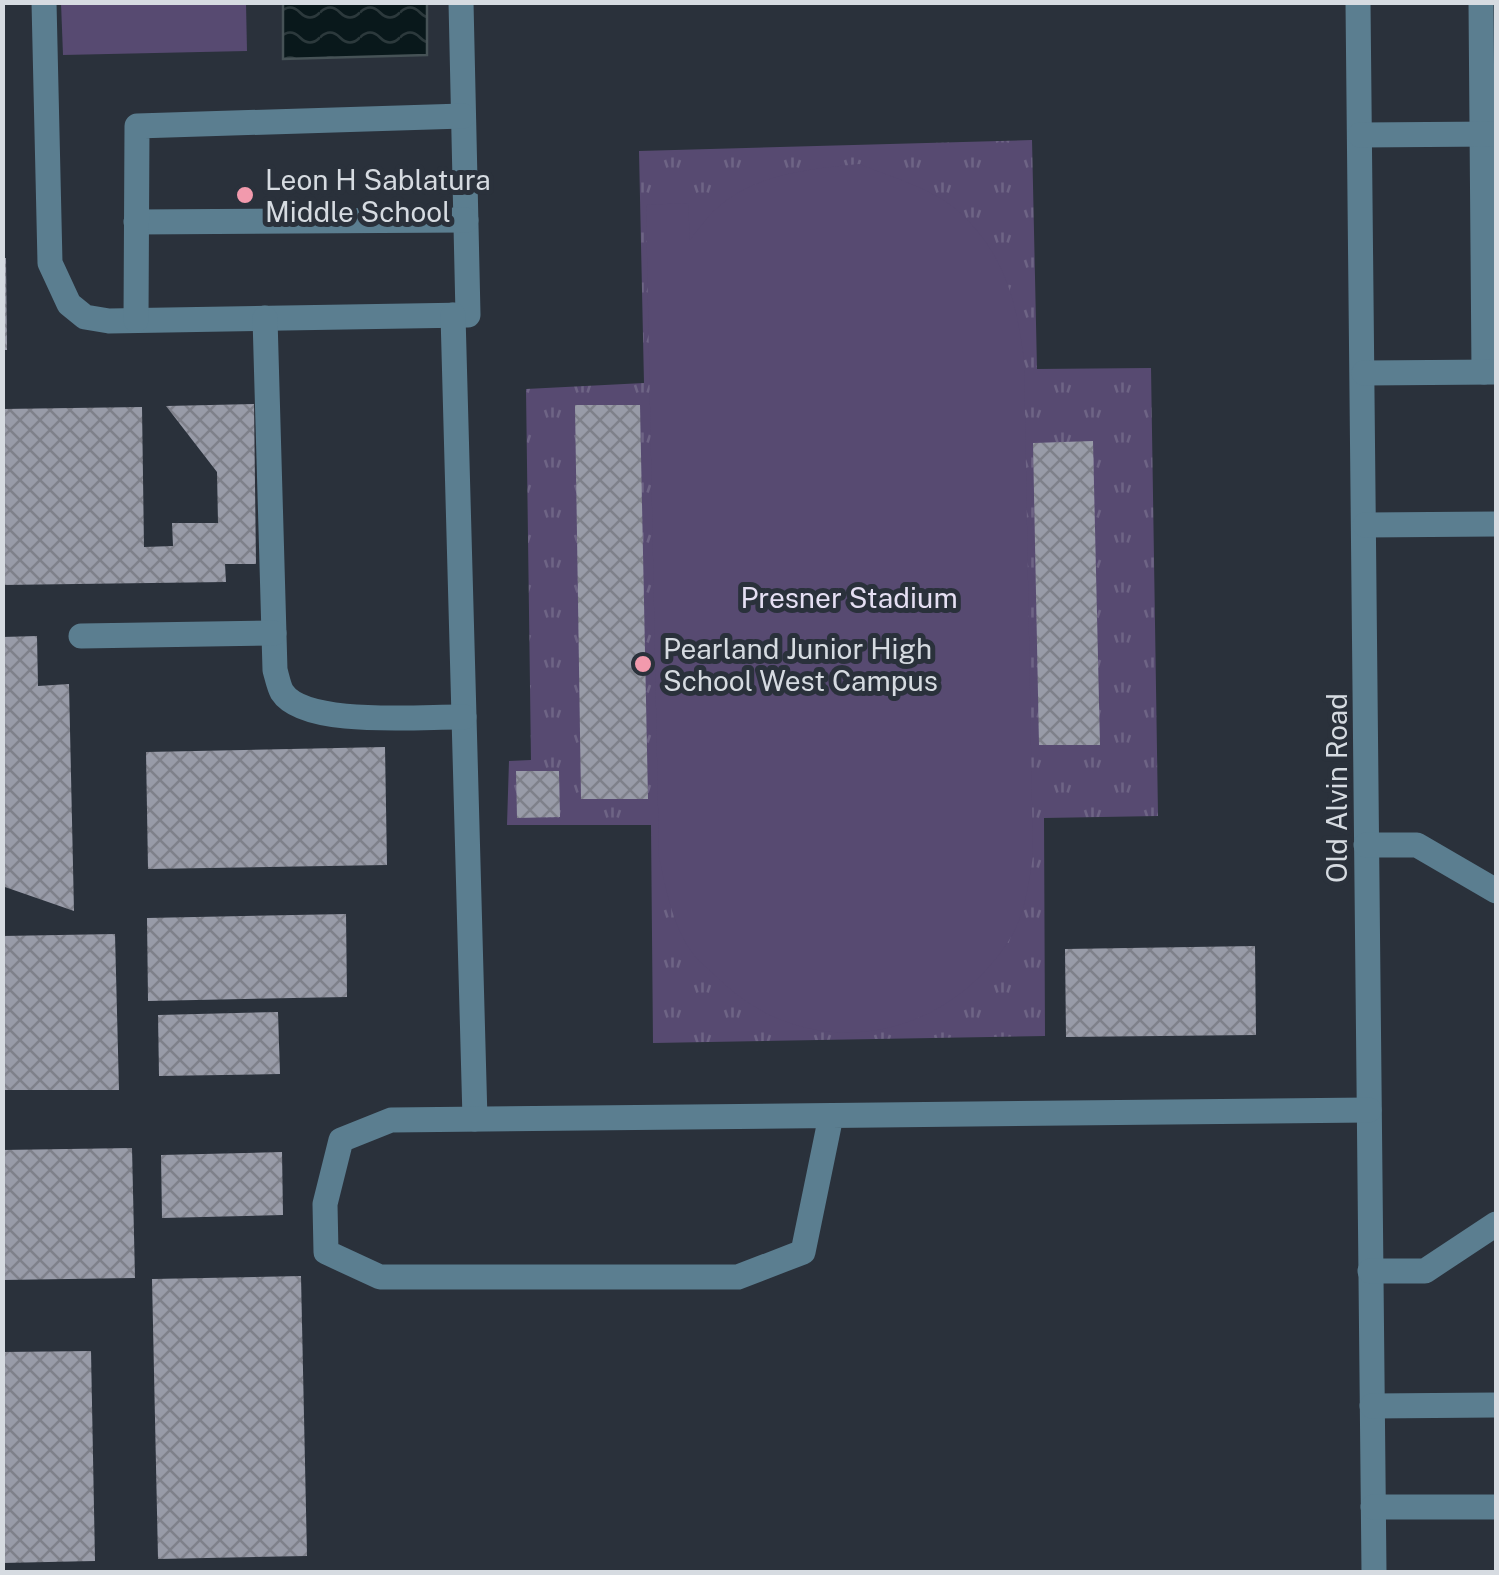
<svg xmlns="http://www.w3.org/2000/svg" width="1499" height="1575" font-family="'Public Sans',sans-serif">
<style>
.grass{fill:url(#grass-tufts)}
.garden{fill:#574a71}
.water{fill:url(#water-waves);stroke:#465256;stroke-width:2.5}
.building{fill:url(#building-cross-hatch)}
.lines{fill:none;stroke-linecap:round;stroke-linejoin:round}
.minor{stroke:#5b7e90;stroke-width:25}
.poi-dot{fill:#f29aad;stroke:#2a313b;stroke-width:4}
.labels{text-anchor:middle;dominant-baseline:central;stroke-width:10;stroke-linejoin:round;paint-order:stroke}
.poi-label{font-size:28px;fill:#d6dbe1;stroke:#2a313b;text-anchor:start}
.park-label{font-size:28px;fill:#e5dff3;stroke:#2a313b}
.street-label{font-size:28px;fill:#d6dbe1;stroke:#2a313b}
</style>
<defs>
<pattern id="grass-tufts" width="24" height="20" patternUnits="userSpaceOnUse" patternTransform="scale(2.5)"><rect width="24" height="20" fill="#574a71"/><path d="M3 7l-1-3M5 7V3M7 7l1-3M15 17l-1-3M17 17v-4M19 17l1-3" fill="none" stroke="#6e6485"/></pattern>
<pattern id="water-waves" width="16" height="10" patternUnits="userSpaceOnUse" patternTransform="scale(2.5)"><rect width="16" height="10" fill="#09181b"/><path d="M0 5q4-4 8 0t8 0" fill="none" stroke="#2c393c"/></pattern>
<pattern id="building-cross-hatch" width="8" height="8" patternUnits="userSpaceOnUse" patternTransform="scale(2.5)"><rect width="8" height="8" fill="#989ba8"/><path d="M0 0l8 8M0 8l8-8" fill="none" stroke="#7e808a"/></pattern>
</defs>
<rect width="100%" height="100%" fill="#2a313b"/>
<path class="grass" d="M1032,140l5,229 114,-1 7,448 -114,2 1,218 -392,7 -2,-218h-144l2,-64 22,-1 -5,-371 118,-6 -5,-232z"/>
<g class="garden">
<path d="M61,3h185l1,48 -184,4z"/>
<path d="M859,164c27,11 71,24 93,42 51,42 64,92 72,154l9,496c-4,26 -8,58 -22,81 -65,106 -203,130 -293,41 -9,-9 -20,-17 -27,-27 -19,-28 -25,-62 -32,-94l-13,-652 42,-2 2,37c8,-10 16,-22 26,-31 37,-35 94,-40 143,-45z"/>
</g>
<path class="water" d="M283,3h144v52l-144,4z"/>
<g class="building">
<path d="M2,258h4l1,92h-5z"/>
<path d="M254,404l2,160h-31l1,18 -224,3v-176l140,-2 2,140 29,-1 -1,-23h46l-1,-51 -51,-66z"/>
<path d="M575,405h65l8,394h-67z"/>
<path d="M1093,441l7,304h-61l-6,-302z"/>
<path d="M37,636l1,50 31,-2 5,227 -72,-25v-249z"/>
<path d="M385,747l2,118 -239,4 -2,-117z"/>
<path d="M516,771h43l1,46 -43,1z"/>
<path d="M346,914l1,83 -199,4 -1,-83z"/>
<path d="M115,934l4,156h-117v-154z"/>
<path d="M1255,946l1,89 -190,2 -1,-88z"/>
<path d="M278,1012l2,62 -121,2 -1,-61z"/>
<path d="M132,1148l3,130 -133,2v-130z"/>
<path d="M282,1152l1,63 -121,3 -1,-63z"/>
<path d="M301,1276l6,280 -149,3 -6,-280z"/>
<path d="M91,1351l4,210 -93,2v-211z"/>
</g>
<g class="lines">
<g class="minor">
<path d="M44,2l6,261 19,41 16,13 24,4 359,-6 -7,-313"/>
<path d="M1358,2l16,1570"/>
<path d="M1481,2l3,370"/>
<path d="M1360,135l135,-1"/>
<path d="M136,222l330,-2"/>
<path d="M453,315l22,804"/>
<path d="M265,318l10,352c2,7 4,17 7,22 23,36 143,24 182,25"/>
<path d="M136,320l1,-194 326,-10"/>
<path d="M1364,373l132,-1"/>
<path d="M1365,525l131,-1"/>
<path d="M81,636l193,-3"/>
<path d="M1366,845h51l79,46"/>
<path d="M831,1116l-28,136 -65,25h-358l-54,-25 -1,-48 16,-64 50,-20 978,-10"/>
<path d="M1370,1271h55l71,-47"/>
<path d="M1372,1406l124,-1"/>
<path d="M1373,1507h123"/>
</g>
</g>
<g class="poi-dot">
<circle cx="245" cy="195" r="10"/>
<circle cx="643" cy="664" r="10"/>
</g>
<g class="labels">
<g class="poi-label">
<text x="265" y="179">Leon H Sablatura<tspan x="265" dy="32">Middle School</tspan></text>
<text x="663" y="648">Pearland Junior High<tspan x="663" dy="32">School West Campus</tspan></text>
</g>
<g class="park-label">
<text x="849" y="597">Presner Stadium</text>
</g>
<g class="street-label">
<text transform="translate(1336 788) rotate(-90)">Old Alvin Road</text>
</g>
</g>
<rect width="1499" height="1575" fill="none" stroke="#d6dbe1" stroke-width="10"/>
</svg>
